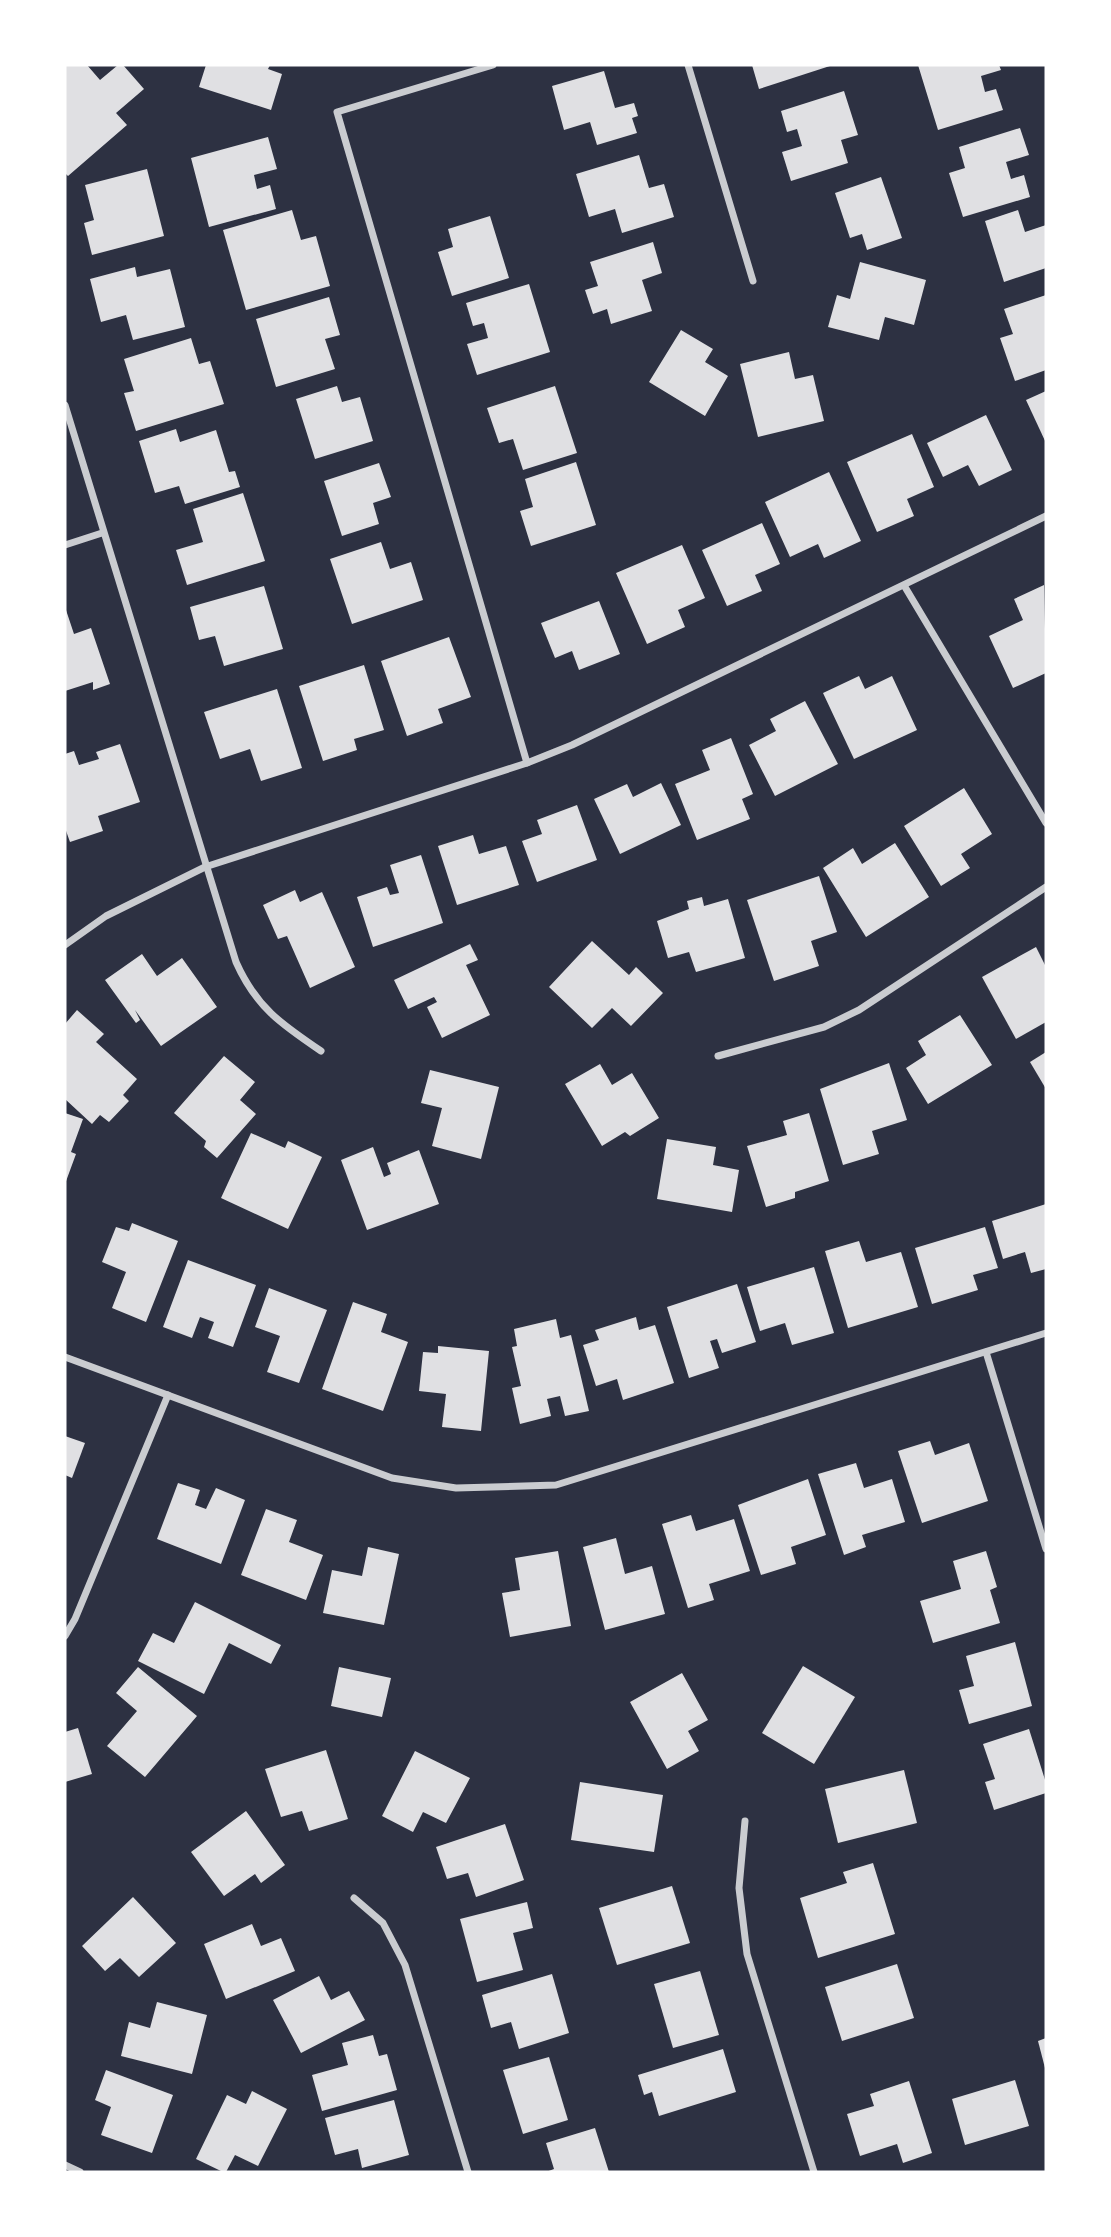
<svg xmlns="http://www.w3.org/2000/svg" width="1111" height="2237" font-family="Poppins,sans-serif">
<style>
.building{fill:#e0e0e3}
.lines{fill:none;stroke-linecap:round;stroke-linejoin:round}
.minor{stroke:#caccd0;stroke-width:7}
</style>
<rect width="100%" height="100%" fill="#2d3142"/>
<g class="building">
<path d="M65,65h22l13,15 18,-15h5l21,24 -28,24 11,12 -59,51 -3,-3z"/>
<path d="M206,65h64l-2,4 14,5 -11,36 -72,-23z"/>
<path d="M752,65h81l-74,24z"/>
<path d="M918,65h81l2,5 -20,6 4,16 11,-3 7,21 -65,20z"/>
<path d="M604,71l11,37 19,-5 4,13 -6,2 5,15 -40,12 -7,-23 -26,8 -12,-44z"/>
<path d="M844,91l14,44 -17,5 7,23 -57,18 -9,-29 20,-6 -5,-17 -10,3 -6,-21z"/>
<path d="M1020,128l9,27 -23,7 5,17 13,-4 6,22 -67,20 -14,-44 16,-5 -6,-21z"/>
<path d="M268,137l9,32 -23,6 3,14 13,-4 6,24 -67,18 -18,-69z"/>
<path d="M639,155l10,33 15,-4 10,33 -52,16 -7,-24 -26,8 -13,-43z"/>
<path d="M147,169l17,67 -72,19 -8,-32 10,-3 -9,-35z"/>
<path d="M881,177l21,61 -35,12 -5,-16 -12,4 -15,-45z"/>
<path d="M292,210l9,30 15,-4 14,50 -84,24 -23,-80z"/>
<path d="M1018,210l7,22 21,-7v43l-42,14 -19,-61z"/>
<path d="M490,216l19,62 -57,18 -14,-44 15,-5 -5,-18z"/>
<path d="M653,242l9,31 -20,7 10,31 -41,13 -4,-15 -14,5 -8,-24 13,-4 -8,-24z"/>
<path d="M860,262l66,18 -12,45 -29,-8 -6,23 -51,-13 9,-32 13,4z"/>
<path d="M135,267l2,10 33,-8 15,58 -52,13 -7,-25 -25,7 -11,-43z"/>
<path d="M529,284l21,68 -73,23 -10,-31 21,-6 -4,-15 -11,3 -7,-23z"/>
<path d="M1046,295v75l-31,11 -15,-43 13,-4 -9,-25z"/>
<path d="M329,297l11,38 -15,4 10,30 -59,18 -20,-68z"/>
<path d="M681,330l32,19 -8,13 23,14 -23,40 -56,-34z"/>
<path d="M191,338l8,26 11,-3 14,43 -88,27 -12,-38 10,-2 -10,-32z"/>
<path d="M789,352l6,27 18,-4 11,46 -66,16 -18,-73z"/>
<path d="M337,386l5,16 18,-5 13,44 -58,18 -19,-60z"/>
<path d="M555,386l22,67 -54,17 -10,-31 -14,4 -12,-35z"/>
<path d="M1046,391v52l-20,-43z"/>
<path d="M986,415l26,55 -33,16 -11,-21 -25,12 -16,-34z"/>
<path d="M176,429l4,13 36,-12 13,42 6,-1 5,16 -55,17 -6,-18 -24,7 -16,-52z"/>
<path d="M912,434l22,53 -27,12 7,17 -37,16 -30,-70z"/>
<path d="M576,462l20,63 -65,21 -11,-35 13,-4 -8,-28z"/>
<path d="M379,463l12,34 -18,6 6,21 -37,12 -18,-55z"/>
<path d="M829,472l32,69 -37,17 -6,-14 -28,13 -25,-55z"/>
<path d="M243,493l22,68 -78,24 -11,-35 27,-8 -10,-33z"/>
<path d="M762,523l18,41 -25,11 7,16 -35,15 -25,-56z"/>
<path d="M381,542l9,27 21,-7 12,38 -71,24 -22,-65z"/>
<path d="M682,545l23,53 -27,12 7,17 -38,17 -31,-71z"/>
<path d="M1044,585l2,88 -33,15 -24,-52 34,-16 -9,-21z"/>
<path d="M264,586l19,63 -59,17 -9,-30 -16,4 -9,-33z"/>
<path d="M599,601l21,53 -41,16 -7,-19 -17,7 -14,-35z"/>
<path d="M65,607l9,27 17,-6 19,56 -17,6v-8l-28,9z"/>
<path d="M449,637l22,60 -33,12 5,14 -36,13 -26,-75z"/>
<path d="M364,665l20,65 -30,9 3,11 -34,11 -24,-75z"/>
<path d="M859,676l6,13 27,-13 25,54 -63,29 -31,-66z"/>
<path d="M277,689l25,79 -41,13 -11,-32 -30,10 -16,-47z"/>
<path d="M805,701l33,63 -63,32 -26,-51 27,-14 -6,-12z"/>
<path d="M731,738l22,56 -11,5 8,20 -53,21 -22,-56 35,-14 -8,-20z"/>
<path d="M120,744l20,58 -42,14 5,15 -33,11 -5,-14v-74l9,-3 5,14 20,-6 -3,-7z"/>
<path d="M661,783l20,42 -61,29 -26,-55 33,-15 6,13z"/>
<path d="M964,788l28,46 -31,20 9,14 -29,18 -37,-60z"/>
<path d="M577,805l20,55 -60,22 -15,-41 20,-7 -5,-14z"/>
<path d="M473,835l6,19 27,-8 13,39 -62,20 -19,-59z"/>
<path d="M895,843l34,54 -63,40 -43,-69 30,-20 9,16z"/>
<path d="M421,855l22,68 -70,24 -16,-50 30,-10 3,8 9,-2 -9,-28z"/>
<path d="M819,876l18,56 -26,9 8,25 -45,15 -27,-81z"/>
<path d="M295,890l5,12 22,-10 33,75 -45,21 -23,-52 -9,3 -15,-34z"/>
<path d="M702,897l2,9 24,-7 17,59 -49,14 -7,-20 -21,6 -11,-37 32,-12 -2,-8z"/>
<path d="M592,941l37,34 7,-8 27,26 -32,33 -19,-18 -20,20 -43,-41z"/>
<path d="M470,944l8,16 -12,5 24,50 -48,23 -15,-31 10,-5 -3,-5 -26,12 -14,-29z"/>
<path d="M1036,947l10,20v55l-30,17 -34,-62z"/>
<path d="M142,954l15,22 25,-18 35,49 -56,39 -26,-36 5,10 -4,3 -31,-43z"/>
<path d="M77,1010l27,24 -8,8 41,37 -14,16 6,6 -20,21 -9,-7 -8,9 -27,-25v-75z"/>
<path d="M960,1015l32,50 -64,39 -22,-36 20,-13 -8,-14z"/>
<path d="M1046,1052v37l-16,-27z"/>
<path d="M224,1056l31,26 -15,18 16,14 -39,44 -13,-11 2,-6 -32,-28z"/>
<path d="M889,1063l18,57 -35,11 7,23 -36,11 -23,-76z"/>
<path d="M600,1064l12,21 20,-12 27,45 -29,18 -5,-4 -23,14 -37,-62z"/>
<path d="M430,1070l69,17 -18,72 -49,-13 10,-38 -21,-5z"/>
<path d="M65,1113l18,6 -12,33 5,2 -11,30z"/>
<path d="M809,1113l20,68 -34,11v6l-29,9 -19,-61 40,-11 -4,-14z"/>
<path d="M251,1133l34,15 3,-7 34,16 -34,72 -67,-31z"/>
<path d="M667,1139l49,8 -3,18 26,5 -7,42 -75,-13z"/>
<path d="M373,1147l11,30 7,-3 -4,-11 32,-13 20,54 -72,26 -26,-70z"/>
<path d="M1046,1204v65l-15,4 -6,-21 -22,7 -11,-38z"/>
<path d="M132,1223l46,18 -32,81 -34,-14 14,-36 -24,-10 14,-35 13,4z"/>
<path d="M985,1227l13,41 -25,7 5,15 -46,14 -17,-56z"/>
<path d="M859,1241l7,21 35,-10 17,55 -70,21 -23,-77z"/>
<path d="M188,1260l68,25 -23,62 -25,-9 6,-16 -14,-5 -8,21 -29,-11z"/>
<path d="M814,1267l20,66 -42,12 -7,-22 -25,8 -13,-44z"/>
<path d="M737,1284l19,58 -34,11 -5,-14 -7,2 9,27 -30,10 -22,-71z"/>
<path d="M269,1288l58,22 -28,73 -32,-11 13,-36 -25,-9z"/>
<path d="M353,1302l34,12 -6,18 27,10 -25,69 -61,-22z"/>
<path d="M636,1317l3,13 16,-5 19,58 -51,17 -6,-21 -21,7 -13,-41 16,-5 -4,-10z"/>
<path d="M556,1319l4,19 11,-3 18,76 -24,5 -5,-20 -13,3 4,17 -31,8 -8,-36 9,-2 -9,-39 5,-1 -3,-17z"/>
<path d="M438,1346l51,5 -8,80 -39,-4 4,-33 -27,-3 4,-39 15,1z"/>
<path d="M65,1436l20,7 -13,35 -7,-3z"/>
<path d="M930,1441l5,14 34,-12 19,58 -66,22 -24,-72z"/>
<path d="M856,1463l8,25 28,-9 13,43 -43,13 4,12 -22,8 -26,-81z"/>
<path d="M808,1479l18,56 -35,12 5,17 -35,11 -23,-70z"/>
<path d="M178,1483l22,7 -5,15 11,4 10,-21 29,12 -24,64 -64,-25z"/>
<path d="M266,1509l31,11 -8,22 34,13 -17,45 -65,-25z"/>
<path d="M691,1515l5,16 38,-12 16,52 -41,13 5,16 -26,8 -26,-84z"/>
<path d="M616,1538l9,36 27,-8 13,48 -60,16 -22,-83z"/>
<path d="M368,1547l31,7 -15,71 -61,-12 9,-43 30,6z"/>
<path d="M558,1551l13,75 -61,11 -8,-44 18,-3 -5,-32z"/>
<path d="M986,1551l11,36 -7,3 10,33 -67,20 -13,-42 41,-12 -8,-28z"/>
<path d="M195,1602l86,43 -10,19 -42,-21 -25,51 -66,-33 15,-28 21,10z"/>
<path d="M1015,1642l17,64 -63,18 -10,-34 15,-4 -8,-30z"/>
<path d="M803,1666l52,31 -41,67 -52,-31z"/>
<path d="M138,1667l59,49 -52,61 -38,-31 30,-35 -21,-18z"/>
<path d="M339,1667l52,11 -9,39 -51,-11z"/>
<path d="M682,1673l26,47 -20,11 11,20 -32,18 -37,-67z"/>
<path d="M78,1728l14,46 -27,8v-50z"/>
<path d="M1029,1729l17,54v10l-52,17 -9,-28 10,-3 -12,-35z"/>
<path d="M326,1750l22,69 -39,12 -7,-20 -21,6 -16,-48z"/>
<path d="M415,1751l55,27 -24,45 -23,-11 -10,20 -31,-16z"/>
<path d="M904,1770l13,53 -79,20 -13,-54z"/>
<path d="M580,1782l83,13 -9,57 -83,-12z"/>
<path d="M246,1811l39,54 -24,18 -6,-9 -31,22 -33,-44z"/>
<path d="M505,1824l19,56 -48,17 -8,-24 -21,6 -11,-32z"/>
<path d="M873,1863l22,71 -77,24 -18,-60 47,-15 -4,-11z"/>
<path d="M672,1886l18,57 -73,22 -18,-57z"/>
<path d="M133,1897l43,46 -37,34 -19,-19 -15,13 -23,-25z"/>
<path d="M527,1902l6,26 -20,5 10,37 -46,12 -17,-63z"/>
<path d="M252,1924l9,22 20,-8 14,33 -69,28 -22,-55z"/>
<path d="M897,1964l17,54 -72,23 -17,-54z"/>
<path d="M700,1971l19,64 -46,13 -19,-64z"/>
<path d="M552,1974l17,59 -50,16 -8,-27 -20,6 -9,-33z"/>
<path d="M319,1976l12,24 18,-9 16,29 -64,33 -28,-53z"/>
<path d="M157,2002l50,13 -15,59 -71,-18 8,-34 21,6z"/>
<path d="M373,2035l6,21 8,-2 10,36 -75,21 -10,-36 36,-10 -6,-22z"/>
<path d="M1046,2038v30h-1l-7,-27z"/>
<path d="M723,2049l13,43 -77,24 -7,-24 -8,3 -6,-20z"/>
<path d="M549,2057l19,63 -45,14 -20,-64z"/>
<path d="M106,2070l67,25 -21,58 -51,-18 10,-28 -16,-7z"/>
<path d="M1015,2080l14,46 -64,19 -13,-46z"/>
<path d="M909,2081l23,72 -29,10 -6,-19 -37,12 -13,-42 27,-8 -4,-12z"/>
<path d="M252,2091l35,18 -29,57 -23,-11 -9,17h-3l-27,-13 31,-64 19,9z"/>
<path d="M394,2100l15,55 -47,13 -4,-19 -23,6 -10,-37z"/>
<path d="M595,2128l14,44h-63l8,-3 -8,-26z"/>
</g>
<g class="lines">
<g class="minor">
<path d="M493,65l-156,47 190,651"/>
<path d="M688,65l65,216"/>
<path d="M65,405l171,557c20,45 45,62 85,89"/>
<path d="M65,545l37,-12"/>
<path d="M905,587l141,236"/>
<path d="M65,945l41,-29 99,-49 322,-104 45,-18 474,-229"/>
<path d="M718,1056l106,-29 35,-17 187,-123"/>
<path d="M986,1352l60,197"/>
<path d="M65,1357l327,121 64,10 100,-3 490,-152"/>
<path d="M65,1636l10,-17 93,-224"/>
<path d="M745,1821l-6,67 8,66 67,218"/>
<path d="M354,1898l29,25 22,42 63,207"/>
<path d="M65,2165l15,7"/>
</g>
</g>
<rect width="1111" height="2237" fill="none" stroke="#ffffff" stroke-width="133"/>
</svg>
